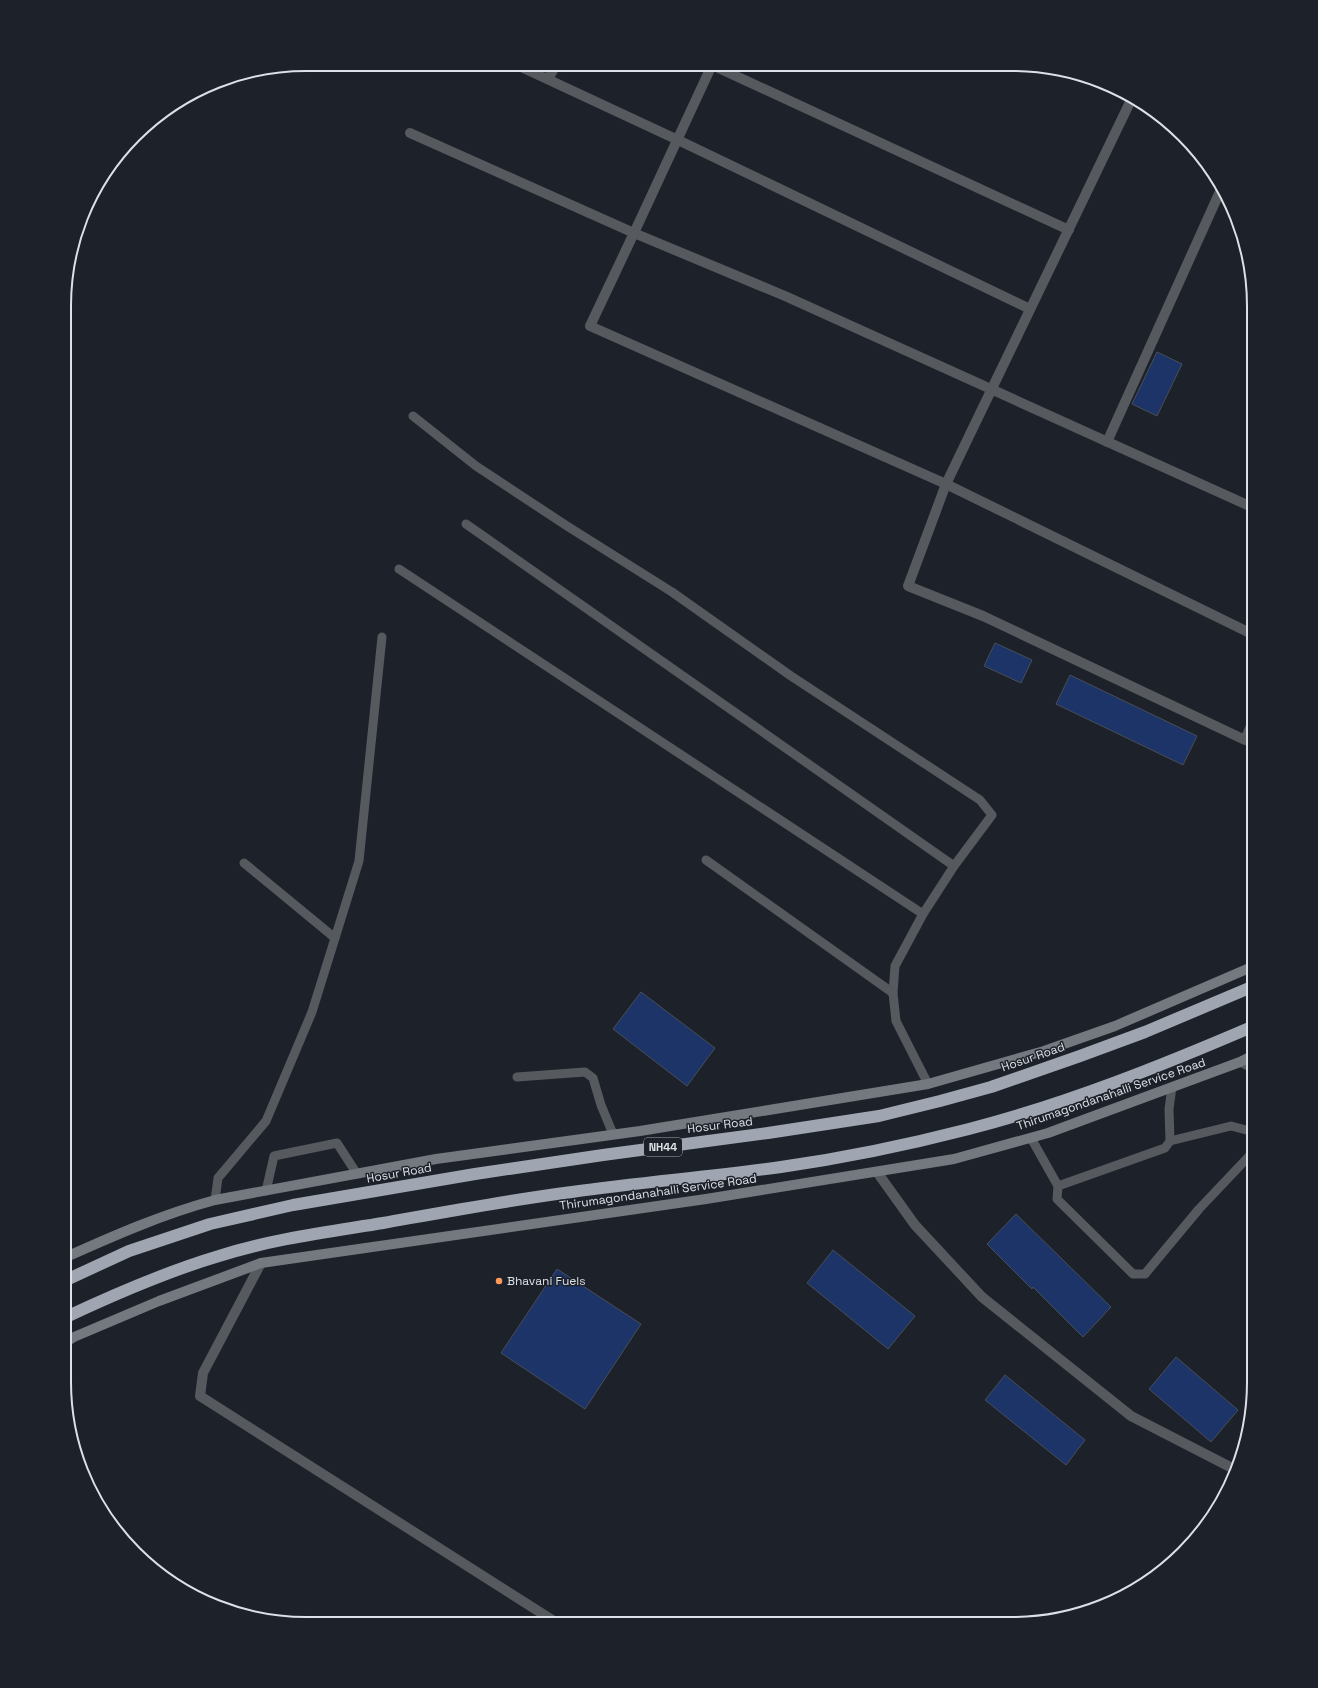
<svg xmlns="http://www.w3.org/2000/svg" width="1318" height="1688" font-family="'Space Grotesk',sans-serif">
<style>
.building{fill:#1c3467;stroke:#494e57}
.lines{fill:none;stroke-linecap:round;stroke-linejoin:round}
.lane{stroke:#56595d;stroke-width:9}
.street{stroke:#56595d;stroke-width:10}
.secondary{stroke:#74787f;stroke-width:10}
.highway{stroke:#a0a6b1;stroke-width:12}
.poi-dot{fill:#fe9b58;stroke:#1d212a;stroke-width:1.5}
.labels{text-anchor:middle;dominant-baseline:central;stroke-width:3;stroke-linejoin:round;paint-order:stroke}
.shield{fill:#1d212a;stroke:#a3a7ae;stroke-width:1}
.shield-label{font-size:11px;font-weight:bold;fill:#dde0e6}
.street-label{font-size:12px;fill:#dde0e6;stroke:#1d212a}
.poi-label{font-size:12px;fill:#dde0e6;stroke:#1d212a;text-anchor:start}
.rim{fill:none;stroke:#dde0e6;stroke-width:2}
</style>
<rect width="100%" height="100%" fill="#1d212a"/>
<g class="building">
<path d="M1157,352l25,12 -25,52 -25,-12z"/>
<path d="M995,643l37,17 -11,23 -37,-17z"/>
<path d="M1070,675l127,61 -14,29 -127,-61z"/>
<path d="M641,992l74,56 -28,38 -74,-57z"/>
<path d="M1016,1214l95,93 -28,30 -50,-50 -1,2 -45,-45z"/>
<path d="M833,1250l82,66 -27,33 -81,-66z"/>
<path d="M557,1269l84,55 -56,85 -84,-56z"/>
<path d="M1176,1357l62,53 -27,32 -62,-53z"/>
<path d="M1005,1375l80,65 -19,25 -81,-65z"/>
</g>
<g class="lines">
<g class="lane">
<path d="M413,416l63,50 91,60 105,66 119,84 189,124 12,15 -38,51 -31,48 -28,52 -2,27 3,28 32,63"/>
<path d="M466,524l488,342"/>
<path d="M399,569l524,345"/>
<path d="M706,860l187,133"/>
<path d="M244,863l91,75"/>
<path d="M1240,1062l14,7"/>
<path d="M517,1077l68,-5 8,6 8,27 12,29"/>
<path d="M1031,1138l27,48 -1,13 76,75h12l54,-65 55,-58"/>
<path d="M1170,1141l61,-15 23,6"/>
<path d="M1058,1186l107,-38 5,-7 -1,-32 3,-22"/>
<path d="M266,1191l8,-35 63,-13 20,31"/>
<path d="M215,1200l3,-22 48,-57 46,-109 47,-151 23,-224"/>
</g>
<g class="street">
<path d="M517,65l161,75 352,169"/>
<path d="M712,65l-78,168 151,63 469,212"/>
<path d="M712,65l357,165"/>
<path d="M548,79l8,-14"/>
<path d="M1092,79l40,19 -186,386 308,151"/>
<path d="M410,133l224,100 -44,93 356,158 -38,102 75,30 262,124 9,-21"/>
<path d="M1107,442l115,-255"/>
<path d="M877,1172l38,53 67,72 149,119 105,54"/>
<path d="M261,1263l-58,110 -3,23 357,227"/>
</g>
<g class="secondary">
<path d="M64,1258c49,-22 99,-44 151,-58l221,-41 204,-28 288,-47 116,-33 71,-25 139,-60"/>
<path d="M64,1343l10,-6 85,-36 102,-38 445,-64 248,-40 94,-26 192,-71 14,-7"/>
</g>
<g class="highway">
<path d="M64,1281l65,-30 81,-27 83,-19 182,-31 128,-19 165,-22 111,-17 61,-15 51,-14 89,-31 65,-24 109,-46"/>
<path d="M64,1318c51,-24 101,-46 155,-62 53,-17 109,-24 164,-33 62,-11 126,-23 189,-31 69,-10 139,-15 209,-25 63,-9 126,-22 188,-38 97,-25 192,-63 285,-103"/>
</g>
</g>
<circle class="poi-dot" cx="499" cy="1281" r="4"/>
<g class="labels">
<rect class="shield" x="644" y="1138" width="38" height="18" rx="3"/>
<g class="shield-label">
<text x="663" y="1147">NH44</text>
</g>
<g class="street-label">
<text transform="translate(1033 1057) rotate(-19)">Hosur Road</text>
<text transform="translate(1111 1094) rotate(-19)">Thirumagondanahalli Service Road</text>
<text transform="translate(720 1125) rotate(-7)">Hosur Road</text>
<text transform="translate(399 1173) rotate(-10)">Hosur Road</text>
<text transform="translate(658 1192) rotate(-8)">Thirumagondanahalli Service Road</text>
</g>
<g class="poi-label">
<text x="507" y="1281">Bhavani Fuels</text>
</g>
</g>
<path d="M0 0H1318V1688H0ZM306 71H1012A235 235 0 0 1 1247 306V1382A235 235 0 0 1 1012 1617H306A235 235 0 0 1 71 1382V306A235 235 0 0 1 306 71Z" fill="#1d212a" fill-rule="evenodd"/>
<path class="rim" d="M306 71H1012A235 235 0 0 1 1247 306V1382A235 235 0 0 1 1012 1617H306A235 235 0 0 1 71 1382V306A235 235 0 0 1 306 71Z"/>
</svg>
